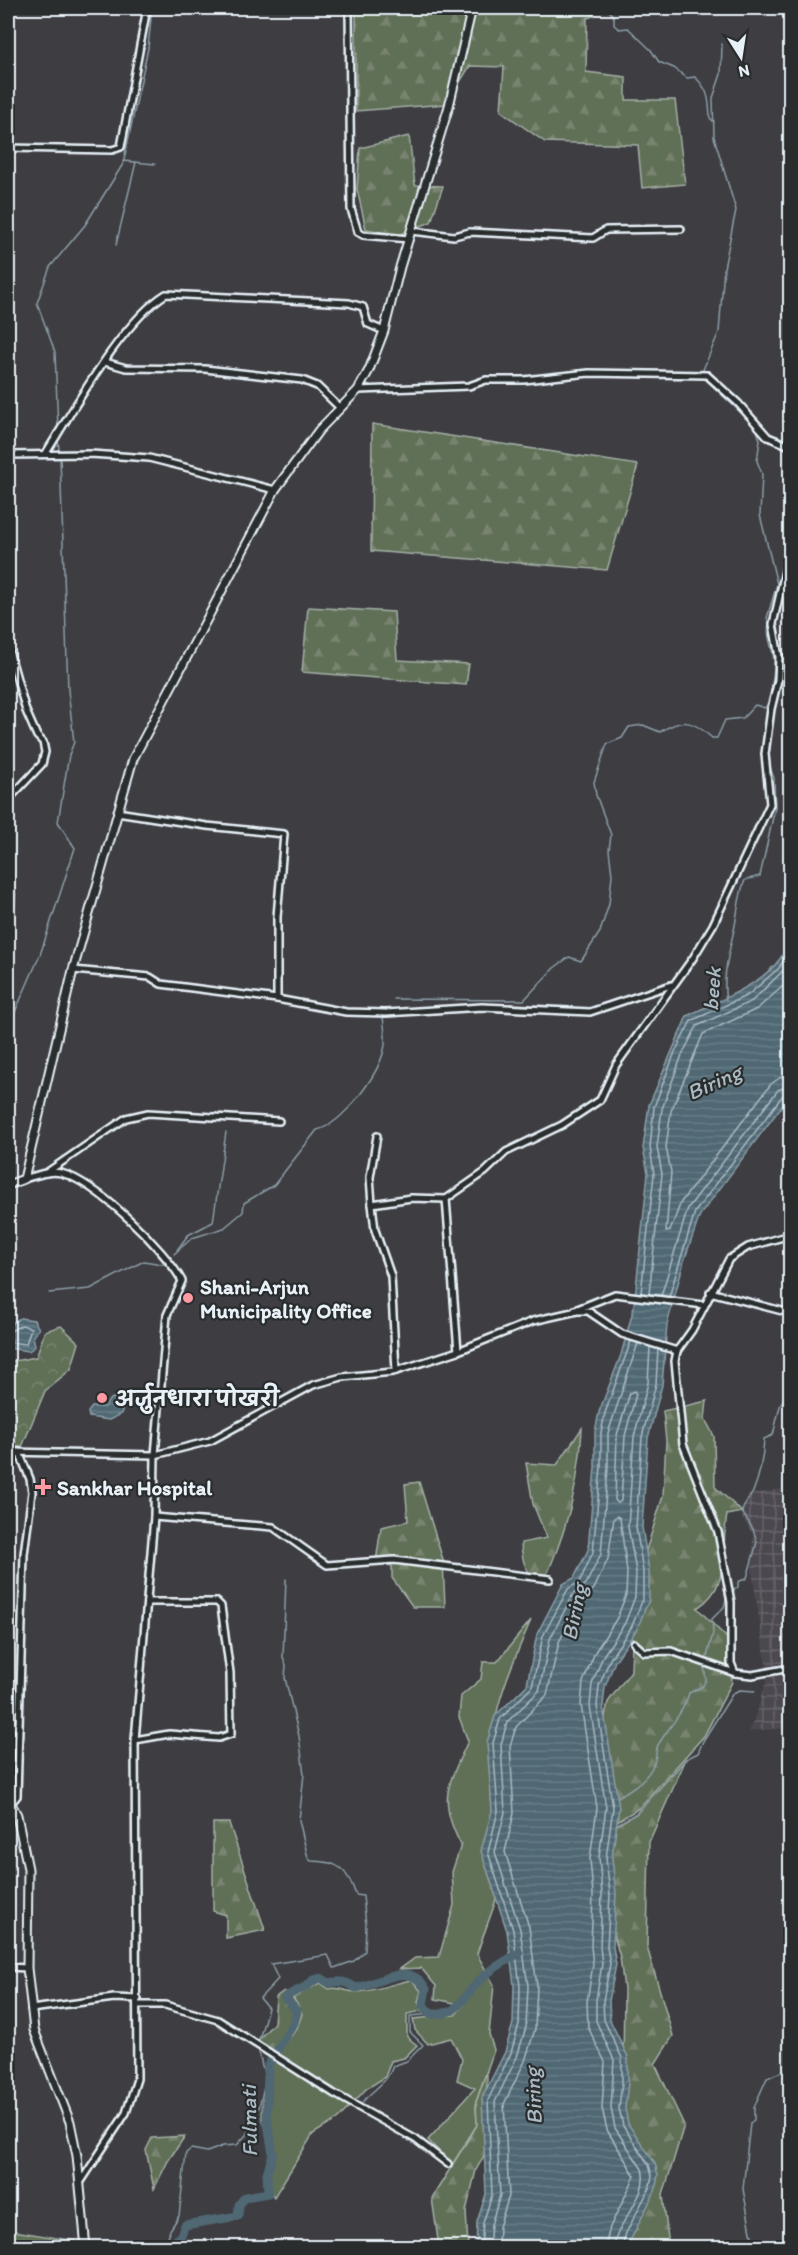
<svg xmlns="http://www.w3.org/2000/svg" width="798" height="2255" font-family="Itim,'Playpen Sans Deva',sans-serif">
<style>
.industrial{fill:url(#industrial-grid)}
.grass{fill:#616f56;stroke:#a4b0a7;stroke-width:1.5}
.forest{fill:url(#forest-firs);stroke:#a4b0a7;stroke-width:1.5}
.park{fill:url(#park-crowns);stroke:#a4b0a7;stroke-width:1.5}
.water{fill:url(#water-rules);stroke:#8c9fa8;stroke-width:1.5}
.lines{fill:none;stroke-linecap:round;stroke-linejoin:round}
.shore{stroke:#abbac3;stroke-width:1.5}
.stream{stroke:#8c9fa8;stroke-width:1.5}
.river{stroke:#4f6873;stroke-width:9}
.minor-casing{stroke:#e8f1f8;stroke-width:10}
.tertiary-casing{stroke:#e8f1f8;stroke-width:11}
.minor{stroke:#2a2d2e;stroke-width:5}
.tertiary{stroke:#2a2d2e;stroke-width:7}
.poi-dot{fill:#ff9aa2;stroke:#2a2d2e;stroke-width:2}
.labels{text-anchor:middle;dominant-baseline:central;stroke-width:4.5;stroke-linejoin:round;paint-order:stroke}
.poi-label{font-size:21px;font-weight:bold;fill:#e8f1f8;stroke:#2a2d2e;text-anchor:start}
.water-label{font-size:22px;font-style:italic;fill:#abbac3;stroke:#2a2d2e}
</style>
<defs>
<pattern id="industrial-grid" width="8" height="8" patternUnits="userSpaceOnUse" patternTransform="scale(1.5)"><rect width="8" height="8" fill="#4c4850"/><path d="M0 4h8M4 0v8" fill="none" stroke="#66636a"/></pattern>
<pattern id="forest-firs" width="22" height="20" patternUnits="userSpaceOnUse" patternTransform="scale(1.5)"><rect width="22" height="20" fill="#616f56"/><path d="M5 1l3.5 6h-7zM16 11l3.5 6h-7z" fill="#78846f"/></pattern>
<pattern id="park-crowns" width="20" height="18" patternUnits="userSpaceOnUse" patternTransform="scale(1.5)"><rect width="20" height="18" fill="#616f56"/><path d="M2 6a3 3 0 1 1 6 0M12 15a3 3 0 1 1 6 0" fill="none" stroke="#78846f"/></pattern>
<pattern id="water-rules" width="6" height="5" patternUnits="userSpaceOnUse" patternTransform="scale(1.5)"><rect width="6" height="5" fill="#4f6873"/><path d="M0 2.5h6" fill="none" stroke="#687e88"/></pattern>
</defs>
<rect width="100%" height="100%" fill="#3e3d42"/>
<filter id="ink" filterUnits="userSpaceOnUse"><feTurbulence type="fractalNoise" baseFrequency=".0167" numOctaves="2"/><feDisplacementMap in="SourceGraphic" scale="12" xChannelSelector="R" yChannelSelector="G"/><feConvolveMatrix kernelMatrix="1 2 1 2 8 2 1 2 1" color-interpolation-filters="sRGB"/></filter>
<g filter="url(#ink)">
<path class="industrial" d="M789,1446l1,77 -10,46 10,-4v163l-40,3 18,-55 -16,-104 1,-38 -11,-16 2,-15 4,-8 33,-6z"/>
<g class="grass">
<path d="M531,1620c-12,28 -37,84 -37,114 0,44 10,89 8,133 -2,32 -16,57 -25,87l17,31 -5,49 5,16 -18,52 1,23 -25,40 -24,-25 47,-52 -18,-8 5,-21 -11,-21 -23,6 -13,-14 -2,-11 42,-4 9,-10 -29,-6 1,-13 -15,-18 -21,1 15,-11 24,-1 15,-52 -2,-33 9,-27c-24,-46 -13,-60 7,-104l-9,-24 2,-21 20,-17 2,-17h14z"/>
<path d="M412,1980l9,11 -3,11 4,9 -15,3v23l10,8 -13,13 -13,3 -6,16 -19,12 -28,30 -25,15 -39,63c-14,-20 -2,-25 -1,-43 1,-13 -11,-27 -11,-40 0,-39 21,-74 37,-107l-6,-9 27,-15 9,6c11,-3 16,3 27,3 18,0 37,-9 56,-12z"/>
</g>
<g class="forest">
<path d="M472,8h120l2,8 -7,2 -1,54 40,5v23h49l10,84 -43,4 -4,-43 -93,-3 -44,-31 3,-44 -34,-1 -24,38 -90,7v-99z"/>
<path d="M409,136l6,49 28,1 -12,36 -32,13 -33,-6 -9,-40 3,-41z"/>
<path d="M372,424l266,41 -31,105 -236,-19z"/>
<path d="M308,607l86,5 3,48 72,4 -3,21 -164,-13z"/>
<path d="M707,1401l-2,18 9,17 1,51 27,25 -15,3c-7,36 5,71 -30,93l31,31 4,43 -28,54 -66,73 -24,14 -19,-59 13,-62 23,-31 2,-53 12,-64 18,-58 3,-55 -3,-30z"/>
<path d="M582,1428c-2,55 -16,106 -39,155 -18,-8 -21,-22 -22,-40l26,-5 -14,-34 -7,-41 31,2z"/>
<path d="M419,1482l24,78 2,47h-32l-21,-29v-12l-16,-4 5,-35 27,-6 -3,-37z"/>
<path d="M686,1759l-37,83 -2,105 26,89 -18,28 29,61 -21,70 6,52h-77l31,-181 1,-77 -4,-32 -15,-52 7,-77 25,-15z"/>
<path d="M213,1823h16l36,107 -39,8v-23l-13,-4z"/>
<path d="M284,1991l9,7 9,16 -5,14 -22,30 -18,-17 17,-18 2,-26z"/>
<path d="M487,2071l-1,81 -10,18 -10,41 2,36 -39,1 9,-8 -6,-42 45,-73 -1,-23z"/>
<path d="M185,2136l-17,25 -14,28 -8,-39 6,-12z"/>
<path d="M8,2230l68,11 -1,6h-67z"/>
</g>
<path class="park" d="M61,1326l18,17 -8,26 -26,22 -23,56 -14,-1v-34l5,-37 -5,-13 28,-5 9,-26z"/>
<g class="water">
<path d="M790,680v56l-6,-25z"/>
<path d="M790,938v157l-90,120 -16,46 -17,64 -5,60 -14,53 -6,89 7,43v30l-12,29 -22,32 -10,26 -2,19 16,102 -7,50 4,35 -3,54 3,17 -7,37 1,19 18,37v26l-3,25 3,16 27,39 3,12 -3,16 -28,56 -151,1 1,-26 9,-28 -4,-96 23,-46 8,-29 1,-38 -7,-54 -26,-80 11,-40 -5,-69 8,-26 32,-31 10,-51 26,-50 11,-6 14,-28 7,-83v-35l4,-20 22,-57 13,-48 14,-134 -5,-25 6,-43 38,-89c34,-17 93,-36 103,-78z"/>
<path d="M20,1318l14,2 5,9 -6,7 2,10 -6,5 -21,-3v-22z"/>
<path d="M117,1396l7,9 -3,9 -12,6 -20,-3 -1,-5 4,-5h13l4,-7z"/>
</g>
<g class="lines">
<g class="shore">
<path d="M790,980l-33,29 -54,25 -32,77 -5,36 5,25 -5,60 4,-1 11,-29 90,-118 10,-7 9,-1"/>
<path d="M641,1293l13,-119 -4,-27 4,-40 21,-55 16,-31 57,-26 31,-27 11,-17"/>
<path d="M649,1294l13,-120 -5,-27 5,-38 20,-54 15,-29 55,-25 38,-37"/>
<path d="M661,1296l27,-88 90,-118 12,-5"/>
<path d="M669,1297l26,-85 88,-117 7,-2"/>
<path d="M8,1332l14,-7 9,3 -5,16 -18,-2"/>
<path d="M634,1391l2,3 -11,42 -4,65 -3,2 -3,-3 2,-65 13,-42z"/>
<path d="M481,2248l2,-25 9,-28 -4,-95 23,-47 8,-29 1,-38 -7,-56 -25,-78 10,-41 -5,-68 7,-24 32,-32 11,-51 25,-47 12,-8 13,-29 8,-85v-34l4,-20 26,-72"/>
<path d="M489,2248l2,-23 9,-30 -5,-93 22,-45 9,-30 2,-41 -8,-57 -25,-77 10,-40 -4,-67 6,-23 32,-31 11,-52 23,-45 13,-10 15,-30 7,-86v-35l30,-90"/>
<path d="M498,2248l1,-21 10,-31 -5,-92 21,-43 10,-32 2,-43 -8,-59 -24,-75 9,-39 -4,-67 6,-19 31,-32 12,-53 21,-41 14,-12 14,-30 6,-41 3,-2 3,2 7,54 -1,23 -9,23 -22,34 -12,30 -2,23 16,103 -7,51 3,35 -2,53 2,17 -6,38 1,25 17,35 -3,46 5,22 28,46 -25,51 -5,21"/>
<path d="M614,2248c2,-28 36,-51 28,-79l-27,-41 -4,-20 3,-48 -18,-39v-21l6,-36 -2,-17 2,-53 -3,-37 7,-49 -16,-102 2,-22 11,-28 22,-33 10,-26 1,-26 -8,-44 6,-90 14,-54 2,-36"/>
<path d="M622,2248l4,-15 23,-44 3,-13 -3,-11 -26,-39 -4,-18 3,-25v-25l-18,-38 -1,-19 7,-37 -3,-17 3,-53 -4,-36 7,-50 -16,-102 2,-20 11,-27 22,-33 11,-27v-28l-7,-44 6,-90 14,-53 2,-35"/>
</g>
<g class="stream">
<path d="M607,8l7,9v8l5,4 9,-1 23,22 8,12 15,6 13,10 8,-1c14,13 14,23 15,41l4,4"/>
<path d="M123,161l32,3"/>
<path d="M116,245l20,-83"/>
<path d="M702,372l17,-40 5,-64 12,-58 -22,-73 -1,-39 8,-24 1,-30"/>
<path d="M704,378l52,49 4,13 -3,21 5,13 -2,41 17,69 -10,34 2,5c-3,15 4,24 5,38 1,11 -3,23 -3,35"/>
<path d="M58,430l-3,-78 -18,-49 13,-36 35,-42 38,-61 25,-116 4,-40"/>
<path d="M58,438l1,13"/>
<path d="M394,999l130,1 30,-32 15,-11 12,4 19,-29 9,-28 3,-29 -3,-25 2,-15 -15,-40 -2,-13 13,-38 15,-6 7,-11 14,-2 17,7c22,-14 32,-13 52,6h5l8,-18 18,-2 12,-13 10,3 6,-11"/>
<path d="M726,1000c-4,-23 3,-48 8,-70 4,-17 4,-33 11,-50l15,-4 15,-68 -1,-30 -6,-16 6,-54"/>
<path d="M8,1028l32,-73 35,-107 -17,-26 11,-67 5,-13 -6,-52 -8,-234"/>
<path d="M177,1250l11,-15 25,-13 13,-90"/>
<path d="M174,1254l18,-16 32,-10 19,-16 1,-9 30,-18 43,-55c26,-6 61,-55 67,-80 3,-10 0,-23 -1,-33"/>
<path d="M49,1293l41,-4 54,-28 24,4"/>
<path d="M733,1591l5,-4v-5l9,-4 10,-36 -4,-13 -11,-17c2,-9 7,-12 11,-20 7,-17 10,-35 11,-53l9,-4 7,-29 10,-17"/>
<path d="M706,1661l7,-28 -1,-14 12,-12 3,-11"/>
<path d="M618,1797c15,-9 30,-18 36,-34 3,-6 1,-13 4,-18 10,-17 26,-33 31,-52l14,-7 3,-6 -2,-14"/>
<path d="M616,1825l21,-12 49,-54 12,-6 5,-12 30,-48 7,-3 15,1"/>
<path d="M258,2043l10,-35 -8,-10 18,-19 -7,-15 57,-9 6,13 20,-7 11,-10 1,-26 -3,-29 -7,-1c-9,-26 -17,-34 -45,-34l-3,-3 -9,-38 5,-46 -5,-38 -14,-58 1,-13 -3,-8 3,-78"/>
<path d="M360,2105c11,-15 28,-22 33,-39l14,-5 16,-16 -13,-13v-16l21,-2"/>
<path d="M165,2248l5,-18 9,-14 7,-63 5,-4 16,3 16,-6 14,-1 18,-20 -1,-9 5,-8 8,-34 -5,-8 -4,-19"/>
<path d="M751,2248l1,-11 -9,-48 7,-66 4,-3v-13l13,-29 23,-10"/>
</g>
<path class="river" d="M167,2248l13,-11 5,-12 53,-9 1,-11 6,-8 23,-4 -1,-20 6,-19 -6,-36 1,-53 26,-42 3,-12 -12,-13c9,-9 21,-7 28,-18l8,-2 8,5c11,-3 18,-1 27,5 24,-4 53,-29 70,1l-3,16 8,9c31,2 32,-20 52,-37 11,-10 24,-17 36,-24"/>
<g class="minor-casing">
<g id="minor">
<path d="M349,8l2,201 7,23 5,3 46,4"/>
<path d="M8,148l104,2 9,-3 26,-139"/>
<path d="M412,231l42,5 16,-4 123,6 13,-8 75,-1"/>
<path d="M105,362l21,6 79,1 97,11 15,6 23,22"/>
<path d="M358,390l111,-4 17,-6h38l65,-7 118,2 31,28 30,34 22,9"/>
<path d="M46,453c28,-44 76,-132 120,-159l183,9 14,4 5,17 16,7"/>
<path d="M8,455l83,-1 58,4 126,32"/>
<path d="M8,647l18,64 11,25 6,6 2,10 -3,12 -34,36"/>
<path d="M117,812l90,14 77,8 -7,83v82"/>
<path d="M8,866l3,29 -3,37"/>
<path d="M73,970l77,7 11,7 116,15 69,13 40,1 96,-6 108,5 81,-27"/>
<path d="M46,1173l80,-55 22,-5 131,8"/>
<path d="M24,1179c11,-3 25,-9 37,-6 35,9 104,76 121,108l-15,34 -12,140 -1,62 -19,223 2,339 -11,34 -46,70"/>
<path d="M446,1199l12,152"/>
<path d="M372,1204l-2,-27 7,-41"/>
<path d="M790,1235l-42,12 -19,12 -37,71 -15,21 -2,10 8,83 35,88 13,70v61l4,10 17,2 38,-7"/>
<path d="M710,1292l80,21"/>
<path d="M575,1310l40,-16 89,11"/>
<path d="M396,1371l-5,-95 -16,-46 -3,-26 39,-6 35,1 39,-27 21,-20 56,-27 38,-25 16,-35 77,-107 20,-33 57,-121 -5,-50 6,-45 7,-29 1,-23 -6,-33 17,-75"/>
<path d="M8,1452l147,3 55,-14 103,-56 29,-8 51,-5 65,-21 75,-30 44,-10h11l34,23 55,17"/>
<path d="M154,1517l119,10 54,38 67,-5 156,19"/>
<path d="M634,1643l10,9 27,-1 64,22"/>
<path d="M8,1722l11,6"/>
<path d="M135,1740l34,-6 50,4 12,-4 -1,-61 -9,-67 -4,-4h-70"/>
<path d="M11,1803l6,-7 7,-242 8,-62 -2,-13 -11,-27"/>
<path d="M8,1967l19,1"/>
<path d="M138,2005h27l53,15 115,73 82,46 33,25"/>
<path d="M31,2009l83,-11 24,1"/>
</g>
</g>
<g class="tertiary-casing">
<g id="tertiary">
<path d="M8,1185l16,-6 49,-209 60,-211 142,-269 44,-60 39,-40 11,-20 15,-39 16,-64 49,-161 23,-98"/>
<path d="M8,1798l9,17 11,54 -1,99 7,62 36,92 7,34 9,92"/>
</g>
</g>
<use href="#minor" class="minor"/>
<use href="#tertiary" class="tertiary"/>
</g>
</g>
<g class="poi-dot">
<circle cx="188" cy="1298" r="6"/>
<circle cx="102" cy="1398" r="6"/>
<path d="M40 1478h6v6h6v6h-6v6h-6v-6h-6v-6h6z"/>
</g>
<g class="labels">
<g class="poi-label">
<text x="200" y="1286">Shani-Arjun<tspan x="200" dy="24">Municipality Office</tspan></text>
<text x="114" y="1398">अर्जुनधारा पोखरी</text>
<text x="57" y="1487">Sankhar Hospital</text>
</g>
<g class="water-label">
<text transform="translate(712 989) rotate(-86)">beek</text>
<text transform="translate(714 1082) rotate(-24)">Biring</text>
<text transform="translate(574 1612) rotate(-79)">Biring</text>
<text transform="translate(533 2096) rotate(-93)">Biring</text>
<text transform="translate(249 2121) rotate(-91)">Fulmati</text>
</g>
</g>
<rect width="798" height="2255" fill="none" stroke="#2a2d2e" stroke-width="30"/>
<rect x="15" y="15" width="768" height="2225" fill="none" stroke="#e8f1f8" stroke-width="2" filter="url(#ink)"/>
<g transform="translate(741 57) rotate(168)" stroke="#2a2d2e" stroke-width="4.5" paint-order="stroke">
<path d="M0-4.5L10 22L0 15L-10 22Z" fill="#e8f1f8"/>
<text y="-9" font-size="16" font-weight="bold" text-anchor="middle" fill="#e8f1f8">N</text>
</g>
</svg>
